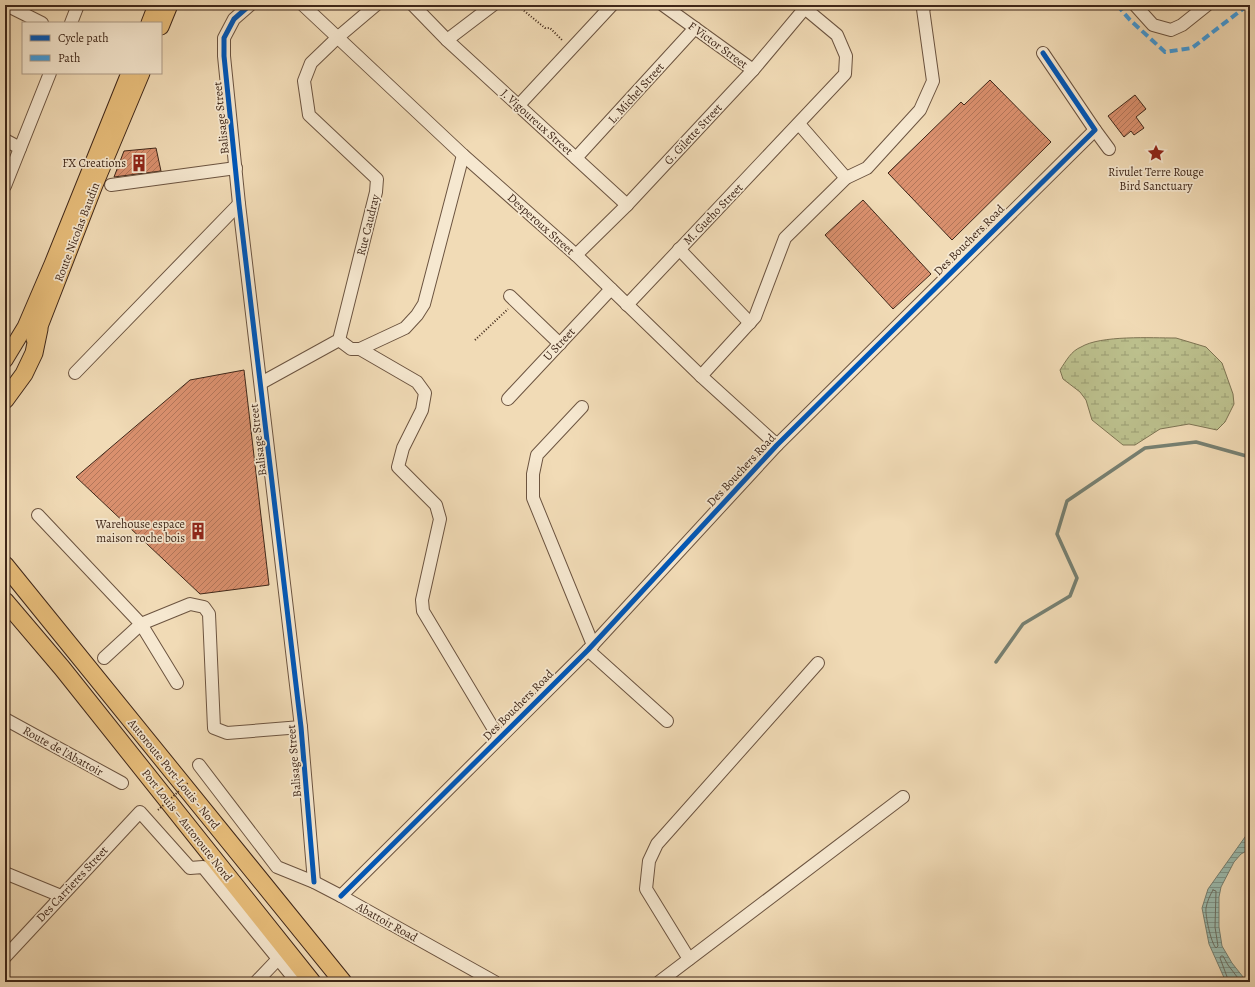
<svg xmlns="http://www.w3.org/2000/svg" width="1255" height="987" font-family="Alegreya,serif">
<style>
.wetland{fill:url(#wetland-marsh);stroke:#7e7453}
.water{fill:url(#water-rules);stroke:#768072}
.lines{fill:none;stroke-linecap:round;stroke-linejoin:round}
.shore{stroke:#6d7164;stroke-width:1}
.stream{stroke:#768072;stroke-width:3.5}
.building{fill:url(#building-hatch);stroke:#3f2719}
.minor-casing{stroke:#6c5440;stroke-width:14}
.major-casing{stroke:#3f2719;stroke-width:17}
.highway-casing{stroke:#3f2719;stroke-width:19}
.path{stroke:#3f2719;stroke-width:2;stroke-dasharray:1 2;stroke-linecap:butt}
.minor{stroke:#f6e8d0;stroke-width:12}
.major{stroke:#e8be7b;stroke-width:15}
.highway{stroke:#e8be7b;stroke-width:17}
.path-bridge{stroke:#3f2719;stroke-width:2;stroke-dasharray:1 2;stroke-linecap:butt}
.quiet{stroke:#3f9cdf;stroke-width:4;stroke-dasharray:8 4;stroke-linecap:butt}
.cycleway-casing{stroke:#f6e8d0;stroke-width:8}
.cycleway{stroke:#0057b8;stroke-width:5}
.labels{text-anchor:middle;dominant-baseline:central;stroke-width:3.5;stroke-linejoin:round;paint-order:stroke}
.street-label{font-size:12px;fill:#3f2719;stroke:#f6e8d0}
.poi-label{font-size:12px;fill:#3f2719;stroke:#f6e8d0;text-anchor:end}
</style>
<defs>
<pattern id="wetland-marsh" width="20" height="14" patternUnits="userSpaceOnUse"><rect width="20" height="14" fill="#bcc08d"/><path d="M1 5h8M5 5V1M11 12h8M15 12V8" fill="none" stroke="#9a9c72"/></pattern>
<pattern id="water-rules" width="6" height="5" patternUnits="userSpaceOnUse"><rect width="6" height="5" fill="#9bbbae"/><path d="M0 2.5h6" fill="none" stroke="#80988d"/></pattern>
<pattern id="building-hatch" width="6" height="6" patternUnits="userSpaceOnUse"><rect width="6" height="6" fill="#da906e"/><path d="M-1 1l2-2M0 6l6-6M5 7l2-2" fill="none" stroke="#b2765a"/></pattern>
</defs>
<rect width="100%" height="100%" fill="#f1dbb6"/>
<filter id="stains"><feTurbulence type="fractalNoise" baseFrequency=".005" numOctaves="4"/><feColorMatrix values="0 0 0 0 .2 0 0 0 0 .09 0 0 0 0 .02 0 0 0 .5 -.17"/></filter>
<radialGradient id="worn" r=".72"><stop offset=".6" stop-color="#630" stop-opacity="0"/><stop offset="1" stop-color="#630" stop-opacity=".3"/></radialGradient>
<path class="wetland" d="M1176,338l30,9 16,16 11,31 1,10 -9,18 -8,8 -28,-6 -29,5 -25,16h-12l-31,-25 -6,-20 -6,-8 -17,-13 -3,-9c6,-9 11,-19 21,-23 20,-12 70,-9 95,-9z"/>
<path class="water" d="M1250,830v19l-9,5 -7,8 -13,25 -2,10v30l3,19 10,17 15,19h-21l-17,-38 -7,-36 6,-19z"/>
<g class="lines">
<g class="shore">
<path d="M1213,890l3,1 -1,36 3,19 -2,2c-5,-5 -11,-33 -10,-40 1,-6 4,-13 7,-18z"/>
<path d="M1229,982l-9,-24 1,-2h2l5,9 13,17"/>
</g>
<path class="stream" d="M996,662l27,-38 47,-28 7,-18 -20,-44 10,-33 78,-53 51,-6 54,15"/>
</g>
<g class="building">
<path d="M990,80l61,62 -99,98 -64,-67 73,-71 3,3z"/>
<path d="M1135,95l11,14 -10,8 8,11 -10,7 -3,-4 -7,6 -16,-21z"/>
<path d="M156,148l5,23 -47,6 10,-26z"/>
<path d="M863,200l68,74 -38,35 -68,-74z"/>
<path d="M244,370l25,215 -69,9 -124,-117 114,-97z"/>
</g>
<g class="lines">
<g class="minor-casing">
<g id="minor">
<path d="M6,5l36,18"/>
<path d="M250,5l-16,14 -10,19v18l15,148 62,523 13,155"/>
<path d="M303,5l160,150 113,100 125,121 76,69"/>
<path d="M413,5l34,35 180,165"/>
<path d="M663,5l90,65"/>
<path d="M1135,5l18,20 18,5 11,-5 25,-20"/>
<path d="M71,23l7,-18"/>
<path d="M447,40l46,-35"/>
<path d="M519,105l93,-100"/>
<path d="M799,124l47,54"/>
<path d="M1095,130l14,19"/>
<path d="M5,140l15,8"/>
<path d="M576,158l119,-130"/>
<path d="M111,185l125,-17"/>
<path d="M5,186l45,-113"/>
<path d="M679,249l71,74"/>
<path d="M576,255l51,-50 126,-135 52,-62"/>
<path d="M510,296l50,48"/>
<path d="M627,305l218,-231 1,-18 -9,-21 -36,-30"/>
<path d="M339,340l12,9h9l45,-21 12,-13 7,-11 39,-149"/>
<path d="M360,349l57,33 8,11 -3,17 -19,38 -5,19 38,38 4,14 -18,81 1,11 76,127"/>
<path d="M75,373l164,-169"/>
<path d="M701,376l54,-59 30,-79 61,-60 21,-10 53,-58 13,-29 -10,-72 3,-4"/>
<path d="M261,383l78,-43 37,-148 1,-13 -68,-64 -5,-34 7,-18 26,-25 39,-33"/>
<path d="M508,399l103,-110"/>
<path d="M582,407l-45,48 -4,19v24l60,147"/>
<path d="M38,515l103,109 36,59"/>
<path d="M588,650l79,71"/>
<path d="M104,658l37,-34 49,-20 14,3 5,7 5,114 13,5 74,-6"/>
<path d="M5,719l117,64"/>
<path d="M199,765l78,102 37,15 27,14 154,86"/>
<path d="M5,873l56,23"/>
<path d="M341,896l247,-246 189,-205 318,-315 -52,-77"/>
<path d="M5,957l135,-145 50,56 13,-1 94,115"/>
<path d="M689,959l-43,-70 3,-28 8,-17 161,-181"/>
<path d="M256,982l22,-23"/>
<path d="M659,982l244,-185"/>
</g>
</g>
<g class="major-casing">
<g id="major">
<path d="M149,23l7,-18"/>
<path d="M161,27l9,-22"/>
<path d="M34,339l5,-10 56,-144 47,-112"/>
<path d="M5,360l20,-33 27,-63 77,-191"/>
</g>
</g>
<g class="highway-casing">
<g id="highway">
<path d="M5,400l19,-26 10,-21 5,-24"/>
<path d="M5,565l338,417"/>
<path d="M5,601l57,67 250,314"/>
</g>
</g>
<g class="path">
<path d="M517,5l28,23h5l13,13"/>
<path d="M475,340l33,-31"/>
</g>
<use href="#minor" class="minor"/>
<use href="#major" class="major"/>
<use href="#highway" class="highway"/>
<path class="path-bridge" d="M158,810l31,-28"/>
<path class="quiet" d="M1117,5l13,15 35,32 27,-4 56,-43"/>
<g class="cycleway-casing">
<g id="cycleway">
<path d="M250,5l-16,14 -10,19v18l15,148 62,523 13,155"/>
<path d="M341,896l247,-246 189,-205 318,-315 -52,-77"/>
</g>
</g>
<use href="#cycleway" class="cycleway"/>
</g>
<defs>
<g id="sight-bare" transform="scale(1.38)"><path d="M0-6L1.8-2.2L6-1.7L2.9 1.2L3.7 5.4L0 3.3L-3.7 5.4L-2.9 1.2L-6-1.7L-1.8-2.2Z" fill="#8f2418" stroke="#f6e8d0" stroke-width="2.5" paint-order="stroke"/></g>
<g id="building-bare" transform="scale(1.38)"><path d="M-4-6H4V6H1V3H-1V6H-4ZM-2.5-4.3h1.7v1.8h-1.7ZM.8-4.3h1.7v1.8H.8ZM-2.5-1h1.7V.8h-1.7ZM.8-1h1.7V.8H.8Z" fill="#8f2418" stroke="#f6e8d0" stroke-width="2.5" paint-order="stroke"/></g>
</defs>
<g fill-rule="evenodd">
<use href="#sight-bare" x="1156" y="153"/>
<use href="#building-bare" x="139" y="163"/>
<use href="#building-bare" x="198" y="531"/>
</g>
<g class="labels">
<g class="street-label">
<text transform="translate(718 45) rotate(36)">F Victor Street</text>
<text transform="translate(636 93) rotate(-48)">L. Michel Street</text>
<text transform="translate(221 118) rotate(-96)">Balisage Street</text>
<text transform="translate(537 122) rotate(42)">J. Vigoureux Street</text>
<text transform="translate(693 134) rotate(-47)">G. Gilette Street</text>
<text transform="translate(713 214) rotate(-46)">M. Gueho Street</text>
<text transform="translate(541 224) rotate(42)">Desperoux Street</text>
<text transform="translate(368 225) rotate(-76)">Rue Caudray</text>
<text transform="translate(77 232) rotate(-69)">Route Nicolas Baudin</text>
<text transform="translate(969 240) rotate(-45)">Des Bouchers Road</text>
<text transform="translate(559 344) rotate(-47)">U Street</text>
<text transform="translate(258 440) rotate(-97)">Balisage Street</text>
<text transform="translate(741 470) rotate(-47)">Des Bouchers Road</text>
<text transform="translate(518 705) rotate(-45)">Des Bouchers Road</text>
<text transform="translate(63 751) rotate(29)">Route de l'Abattoir</text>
<text transform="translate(294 761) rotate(-95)">Balisage Street</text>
<text transform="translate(174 774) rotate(51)">Autoroute Port-Louis - Nord</text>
<text transform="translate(187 825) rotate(52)">Port Louis – Autoroute Nord</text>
<text transform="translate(72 884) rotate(-47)">Des Carrieres Street</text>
<text transform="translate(387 922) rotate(29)">Abattoir Road</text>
</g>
<g class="poi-label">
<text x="126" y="163">FX Creations</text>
<text x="1156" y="172" text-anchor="middle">Rivulet Terre Rouge<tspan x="1156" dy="14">Bird Sanctuary</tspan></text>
<text x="185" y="524">Warehouse espace<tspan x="185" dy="14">maison roche bois</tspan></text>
</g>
</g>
<rect width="1255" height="987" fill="none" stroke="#f1dbb6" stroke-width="20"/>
<rect x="6" y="6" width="1243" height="975" fill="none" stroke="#3f2719" stroke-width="2"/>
<rect x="10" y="10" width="1235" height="967" fill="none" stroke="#3f2719"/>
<rect x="22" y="22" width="140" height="52" fill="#f6e8d0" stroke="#ad9b87"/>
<rect x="30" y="35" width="20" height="6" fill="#0057b8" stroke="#ad9b87"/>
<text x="58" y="42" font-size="12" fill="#3f2719">Cycle path</text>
<rect x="30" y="55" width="20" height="6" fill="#3f9cdf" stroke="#ad9b87"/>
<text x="58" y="62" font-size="12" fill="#3f2719">Path</text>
<rect width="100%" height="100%" filter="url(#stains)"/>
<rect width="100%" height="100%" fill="url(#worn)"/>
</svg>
